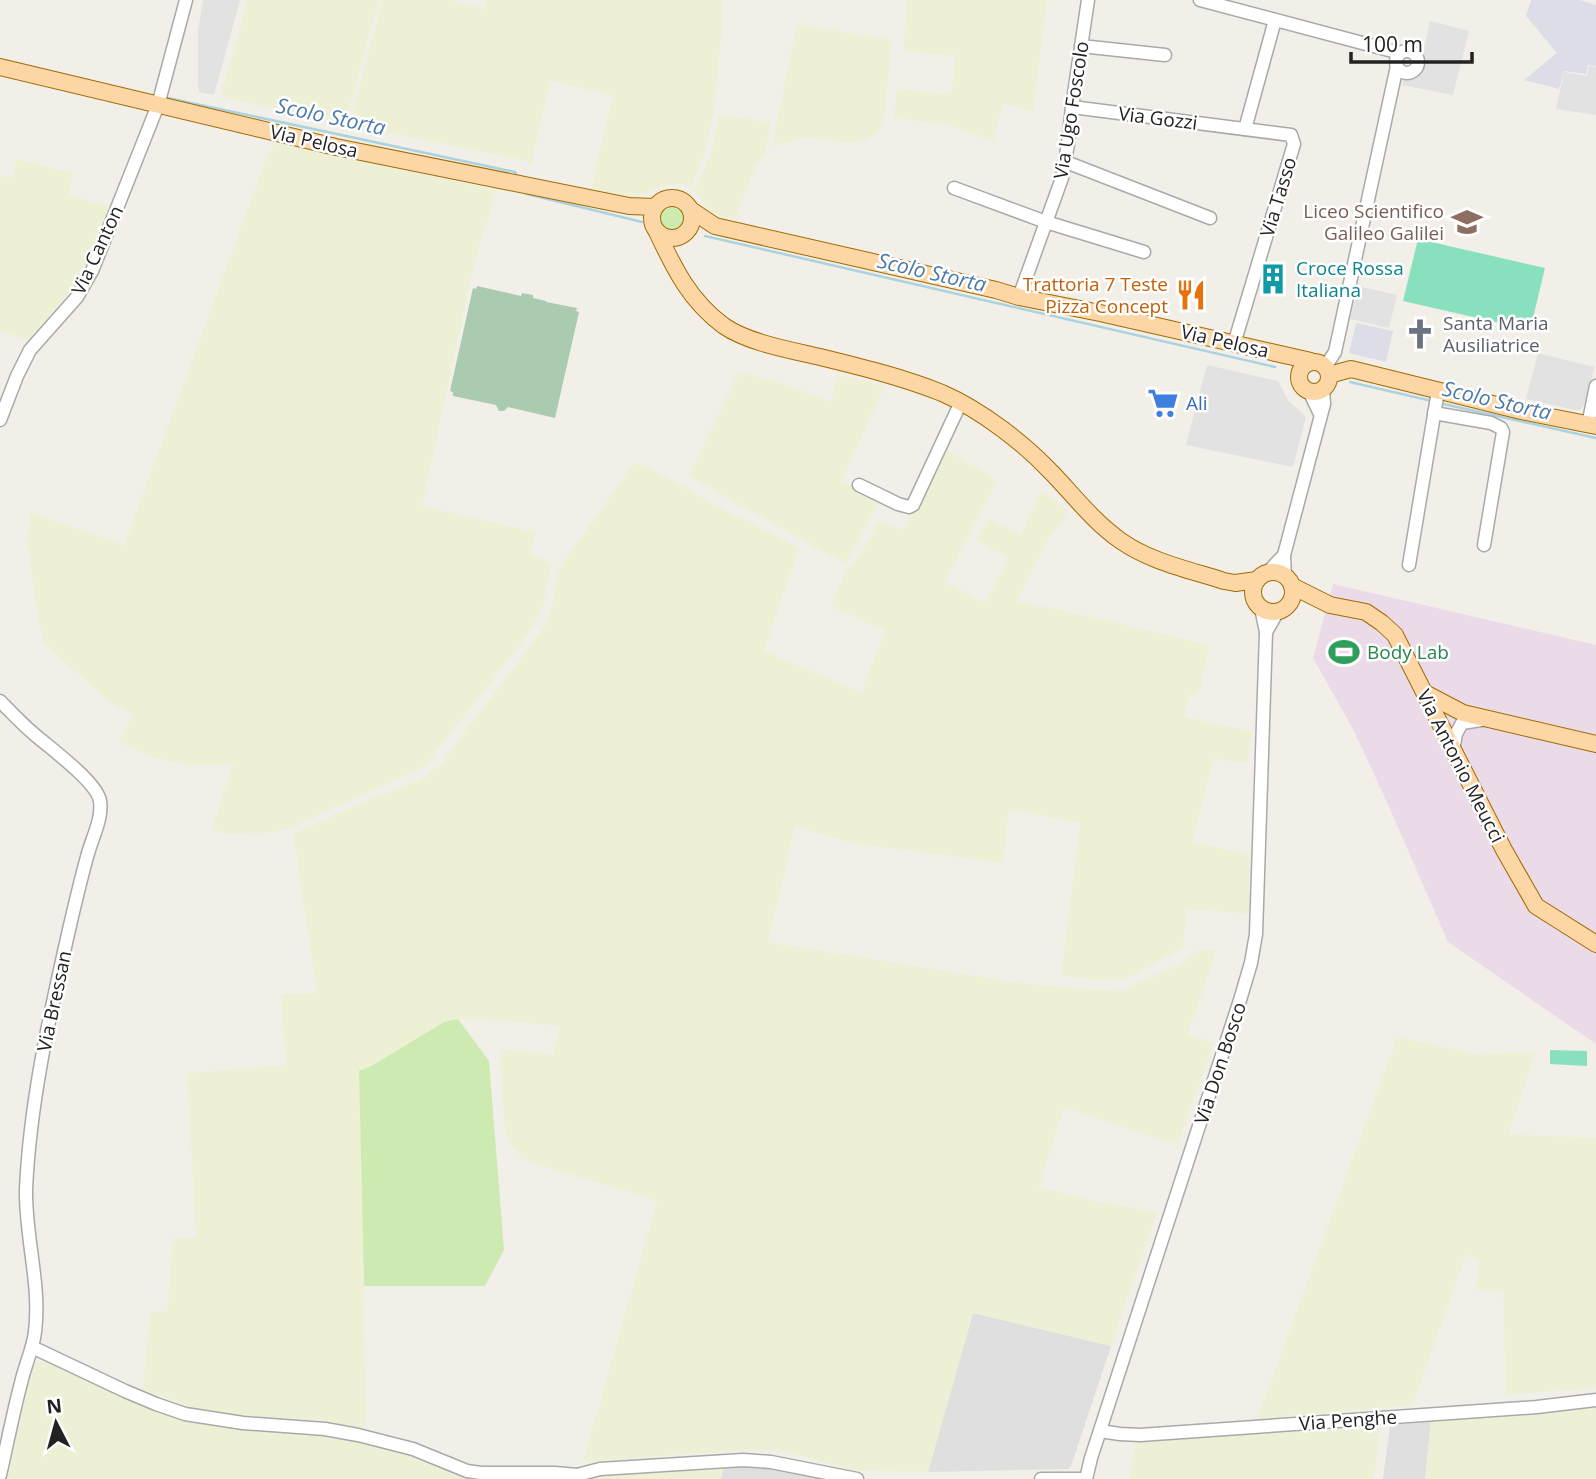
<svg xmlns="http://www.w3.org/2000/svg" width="1596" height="1479" font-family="'Open Sans',sans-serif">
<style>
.residential{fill:#e0dfdf}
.industrial{fill:#ebdbe8}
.farmland{fill:#eef0d5}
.grass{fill:#cdebb0}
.cemetery{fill:#aacbaf}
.pitch{fill:#88e0be}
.parking{fill:#e2e2e2}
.plaza{fill:#dddde8}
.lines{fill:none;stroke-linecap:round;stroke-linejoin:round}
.stream{stroke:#aad3df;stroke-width:2.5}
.minor-casing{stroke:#a9a9a9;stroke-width:15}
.major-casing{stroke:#a06b00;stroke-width:18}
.minor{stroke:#fff;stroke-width:12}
.major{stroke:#fcd6a4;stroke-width:16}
.labels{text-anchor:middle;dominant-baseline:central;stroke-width:5;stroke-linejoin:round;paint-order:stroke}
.street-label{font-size:19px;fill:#222;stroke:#fff}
.education-label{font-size:19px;fill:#785e54;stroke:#fff;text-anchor:end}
.culture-label{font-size:19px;fill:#0d838f;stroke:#fff;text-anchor:start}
.food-label{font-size:19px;fill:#c56008;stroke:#fff;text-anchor:end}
.worship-label{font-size:19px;fill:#5b616d;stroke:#fff;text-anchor:start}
.shop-label{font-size:19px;fill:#366cbe;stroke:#fff;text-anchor:start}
.leisure-label{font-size:19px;fill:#27864d;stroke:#fff;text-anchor:start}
.water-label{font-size:21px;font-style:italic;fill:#4a7aab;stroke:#fff}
</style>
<rect width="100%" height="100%" fill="#f2efe9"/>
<g class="residential">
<path d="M973,1313l138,33 -40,120 -3,3 -140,3z"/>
<path d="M1431,1422l-6,57h-42l7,-54z"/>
<path d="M763,1465l77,14h-119l3,-12z"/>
</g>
<path class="industrial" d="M1333,584l263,61v399l-148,-102 -62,-142 -32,-69 -41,-73z"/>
<g class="farmland">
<path d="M248,0h131l-34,123 -125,-26z"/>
<path d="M383,0h69l32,9 3,-9h235l1,14 -9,100 -9,38 -14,36 -13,-4 -17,2 -15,8 -19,2 -36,-7 22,-94 -63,-14 -19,85 -5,-5 -178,-36z"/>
<path d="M907,0h140l-14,111 -29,-7 -11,37 -47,-16 -52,-7 3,-29 54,6 4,-39 -52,-5z"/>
<path d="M797,24l95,16 -8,79 -7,14 -11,7 -13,3 -48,-5 -33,8z"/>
<path d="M719,115l52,7 -5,31 -11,14 -20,52 -12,-1 -15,-8 -14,-19 17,-39z"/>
<path d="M275,143l222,47 -23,74 -52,242 114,26 -6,21 22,10 -10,47 -15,26 -103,131 -136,62 -23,4 -37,1 -17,-4 22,-65h-43l-36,-7 -36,-16 15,-26 -24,-14 -65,-59 -6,-23 -11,-80 4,-28 93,33 142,-386z"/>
<path d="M17,159l57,14 -5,22 44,12 -33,73 -51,61 -29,-10v-156l12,2z"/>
<path d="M739,372l52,14 39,16 8,-27 47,11 -43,94 38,19 -35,65 -157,-88z"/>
<path d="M944,448l47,28 6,6 -52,99 40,22 23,-45 -32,-18 12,-22 33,16 19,-42 13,6 15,13 -8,15 -11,12 -32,63 66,14 127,30 -10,44 -5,6 -6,1 -4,21 68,14 -3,10 -2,22 -34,-4 -22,83 58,12 -1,60 -62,-5 -4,38 -45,26 -18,6 -16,1 -43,-4 19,-153 -71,-13 -6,53 -151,-20 -57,-16 -27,115 246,40 43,5 64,4 61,-28 10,-9 7,-4h18l-29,84 26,9 -36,102 -114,-37 -25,79 55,14 28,4 35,8 -46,133 -138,-33 -45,159 -75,-2 -60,-16 -25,-4h-27l-158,12 74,-261 -134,-41 -10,-12 -8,-15 -5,-75 4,-8 49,4 7,-28 -54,-5 -48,-2 -99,52 7,349 -4,8 -43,-8 -75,-4 -45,-6 -56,-20 7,-79 17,1 6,-74 23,-1 -9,-164 99,-8 -5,-71 36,-1 -24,-159 89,-40 38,-14 22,-16 17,-25 64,-83 22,-31 6,-15 7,-36 4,-10 72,-101 11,2 89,50 9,3 56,30 -35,103 97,41 24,-61 -55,-25 17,-37 10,-10 22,-38 24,9z"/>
<path d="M1397,1037l84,18 55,-4 -27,83 87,4v250l-90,7 -3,-104h-24l-3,-4 3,-27 -13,-5 -53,150 -156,14z"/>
<path d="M48,1360l132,57 20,6 117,10 34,6 182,40h-526l25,-110 4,-6z"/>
<path d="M1596,1407v72h-171l6,-57z"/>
<path d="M1379,1424l1,3 -6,52h-245l7,-38z"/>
<path d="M724,1467l-3,12h-137l17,-4z"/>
</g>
<g class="grass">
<circle cx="672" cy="217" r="14"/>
<path d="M458,1019l31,42 15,189 -19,36h-121l-5,-215 14,-6 71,-43z"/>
</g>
<path class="cemetery" d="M477,286l44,10 1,-3 11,2v3l13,3v1l31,6 -1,3 3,1 -24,106 -47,-11 -4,4h-5l-3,-6 -43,-9v-4l-3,-1 23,-103 3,1z"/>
<g class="pitch">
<path d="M1418,239l127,29 -15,62 -127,-29z"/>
<path d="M1550,1050l37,1v15l-37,-2z"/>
</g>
<g class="parking">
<path d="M203,0h37l-26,95 -15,-3 -1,-9v-52z"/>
<path d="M1430,21l39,10 -16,64 -51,-10 2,-10 14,3z"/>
<path d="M1589,66l7,1v48l-40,-6 8,-37 23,4z"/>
<path d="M1358,286l39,9 -8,33 -39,-9z"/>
<path d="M1538,353l56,14 -7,34 -7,9h-6l-48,-11z"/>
<path d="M1207,365l71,16 10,19 18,17 -13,50 -107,-22z"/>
</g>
<g class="plaza">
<path d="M1531,0h49l16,5v61l-8,-1 -2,9 -22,-3 -5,18 -35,-9 33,-27 -31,-37z"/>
<path d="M1356,323l37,8 -7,31 -37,-9z"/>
</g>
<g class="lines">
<g class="stream">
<path d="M163,97l352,75 2,4"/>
<path d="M525,191l2,3 115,28"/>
<path d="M705,236l570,131"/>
<path d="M1350,382l82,19"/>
<path d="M1439,403l157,35"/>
</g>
<g class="minor-casing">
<g id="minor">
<path d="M1200,0l200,53"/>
<path d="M1081,46l84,9"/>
<circle cx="1407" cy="62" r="11"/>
<path d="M1072,107l219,28 3,9 -60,200"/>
<path d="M1245,129l30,-109"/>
<path d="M1066,162l144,56"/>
<path d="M954,188l92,34 98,30"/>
<path d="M1019,297l43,-119 6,-34 4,-37 16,-107"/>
<path d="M1325,367l10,-15 62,-286"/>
<path d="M1309,391l11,23"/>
<path d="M1434,413l57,10 10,5 2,4 -19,113"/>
<path d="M0,420l17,-44 13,-26 47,-53 15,-26 66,-166 28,-105"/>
<path d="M1588,425l8,-39"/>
<path d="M859,485l39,19 11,3 4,-2 48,-103"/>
<path d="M1409,565l29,-174"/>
<path d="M1268,572l16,-17"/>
<path d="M1285,576l-1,-21 40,-151 -1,-15"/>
<path d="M1266,632l12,-21"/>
<path d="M0,701c11,11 22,23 34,33 16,14 63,48 66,67 3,18 -9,39 -13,56 -7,25 -13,51 -19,77 -19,84 -38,169 -42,255 -1,48 15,95 9,143 -2,17 -10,33 -14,51 -8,30 -14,62 -21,92"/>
<path d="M1453,751l3,-17 6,-11 19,-3"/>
<path d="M32,1347l93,44 31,13 29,10 58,9 82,6 33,6 55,14 54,22 14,2h74l22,2"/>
<path d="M1100,1431l20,3 20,1 397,-28 59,-7"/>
<path d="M570,1478l7,-3 23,-6 143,-9 28,2 86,17"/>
<path d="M1041,1479h39"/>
<path d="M1086,1479l5,-21 149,-458 11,-37 5,-29 10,-302 -5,-24"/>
</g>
</g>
<g class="major-casing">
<g id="major">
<path d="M0,67l336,80 293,59 26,1"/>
<circle cx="672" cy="218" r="20"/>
<path d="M691,210l24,16 281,64 23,7 81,16 211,48"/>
<path d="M657,232c18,38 33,69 67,94 25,17 66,24 96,31 41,10 82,20 122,36 39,17 82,50 111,81 22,23 41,48 68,67 30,21 69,29 103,40l11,2 22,-3"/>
<circle cx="1314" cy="377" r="15"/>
<path d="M1329,375l22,-6 170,42 75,15"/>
<circle cx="1273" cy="592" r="20"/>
<path d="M1292,586l38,19 36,7 16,11 13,12 109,215 32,56 60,38"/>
<path d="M1425,693l38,20 133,31"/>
</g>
</g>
<use href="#minor" class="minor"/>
<use href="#major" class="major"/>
</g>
<defs>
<g id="school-bare" transform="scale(2.415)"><path d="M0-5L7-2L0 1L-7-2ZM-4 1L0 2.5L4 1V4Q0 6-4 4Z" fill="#8d6e63" stroke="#fff" stroke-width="2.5" paint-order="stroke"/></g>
<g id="building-bare" transform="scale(2.415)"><path d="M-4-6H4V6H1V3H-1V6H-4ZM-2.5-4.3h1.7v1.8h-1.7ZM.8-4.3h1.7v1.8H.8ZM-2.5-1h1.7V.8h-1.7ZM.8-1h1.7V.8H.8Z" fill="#0f9aa8" stroke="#fff" stroke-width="2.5" paint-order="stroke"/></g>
<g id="restaurant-bare" transform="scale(2.415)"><path d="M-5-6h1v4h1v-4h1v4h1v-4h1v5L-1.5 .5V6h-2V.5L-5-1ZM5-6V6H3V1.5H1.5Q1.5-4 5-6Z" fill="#e8710a" stroke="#fff" stroke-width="2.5" paint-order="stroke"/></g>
<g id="church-bare" transform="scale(2.415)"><path d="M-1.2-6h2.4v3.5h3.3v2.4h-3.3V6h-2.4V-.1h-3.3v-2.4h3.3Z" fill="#6b7280" stroke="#fff" stroke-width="2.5" paint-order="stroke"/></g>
<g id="supermarket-bare" transform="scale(2.415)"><path d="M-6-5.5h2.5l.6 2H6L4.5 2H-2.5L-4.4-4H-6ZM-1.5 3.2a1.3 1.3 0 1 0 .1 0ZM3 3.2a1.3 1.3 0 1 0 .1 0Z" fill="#3f7fe0" stroke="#fff" stroke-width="2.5" paint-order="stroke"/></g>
<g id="stadium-bare" transform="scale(2.415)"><path d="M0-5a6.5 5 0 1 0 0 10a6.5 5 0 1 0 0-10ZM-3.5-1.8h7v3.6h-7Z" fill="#2e9e5b" stroke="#fff" stroke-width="2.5" paint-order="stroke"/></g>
</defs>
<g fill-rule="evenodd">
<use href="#school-bare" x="1467" y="222"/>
<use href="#building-bare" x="1273" y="279"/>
<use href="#restaurant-bare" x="1191" y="295"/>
<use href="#church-bare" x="1420" y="334"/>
<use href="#supermarket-bare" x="1163" y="403"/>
<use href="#stadium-bare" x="1344" y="652"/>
</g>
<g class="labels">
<g class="street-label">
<text transform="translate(1071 110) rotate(-81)">Via Ugo Foscolo</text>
<text transform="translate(1158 118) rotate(7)">Via Gozzi</text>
<text transform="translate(314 141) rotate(13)">Via Pelosa</text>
<text transform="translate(1278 197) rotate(-73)">Via Tasso</text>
<text transform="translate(97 250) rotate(-65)">Via Canton</text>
<text transform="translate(1225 341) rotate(13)">Via Pelosa</text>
<text transform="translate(1461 766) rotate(63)">Via Antonio Meucci</text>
<text transform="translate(54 1001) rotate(-78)">Via Bressan</text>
<text transform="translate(1220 1063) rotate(-72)">Via Don Bosco</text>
<text transform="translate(1348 1420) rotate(-4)">Via Penghe</text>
</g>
<g class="education-label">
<text x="1444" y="211">Liceo Scientifico<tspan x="1444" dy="22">Galileo Galilei</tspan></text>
</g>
<g class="culture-label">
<text x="1296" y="268">Croce Rossa<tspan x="1296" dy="22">Italiana</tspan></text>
</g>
<g class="food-label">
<text x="1168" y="284">Trattoria 7 Teste<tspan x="1168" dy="22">Pizza Concept</tspan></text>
</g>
<g class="worship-label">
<text x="1443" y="323">Santa Maria<tspan x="1443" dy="22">Ausiliatrice</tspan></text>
</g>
<g class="shop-label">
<text x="1186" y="403">Ali</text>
</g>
<g class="leisure-label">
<text x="1367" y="652">Body Lab</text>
</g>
<g class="water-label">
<text transform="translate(331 116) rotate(12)">Scolo Storta</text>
<text transform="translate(932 272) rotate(13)">Scolo Storta</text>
<text transform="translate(1497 400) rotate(13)">Scolo Storta</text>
</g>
</g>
<g transform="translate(56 1423) rotate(354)" stroke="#ffffff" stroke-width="5" paint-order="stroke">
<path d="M0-5L12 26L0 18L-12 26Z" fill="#222222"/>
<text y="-10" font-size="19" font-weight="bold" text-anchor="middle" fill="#222222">N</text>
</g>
<path d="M1351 52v10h121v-10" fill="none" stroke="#222222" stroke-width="3.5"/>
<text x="1362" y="52" font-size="21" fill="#222222" stroke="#ffffff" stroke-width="5" paint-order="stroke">100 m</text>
</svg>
